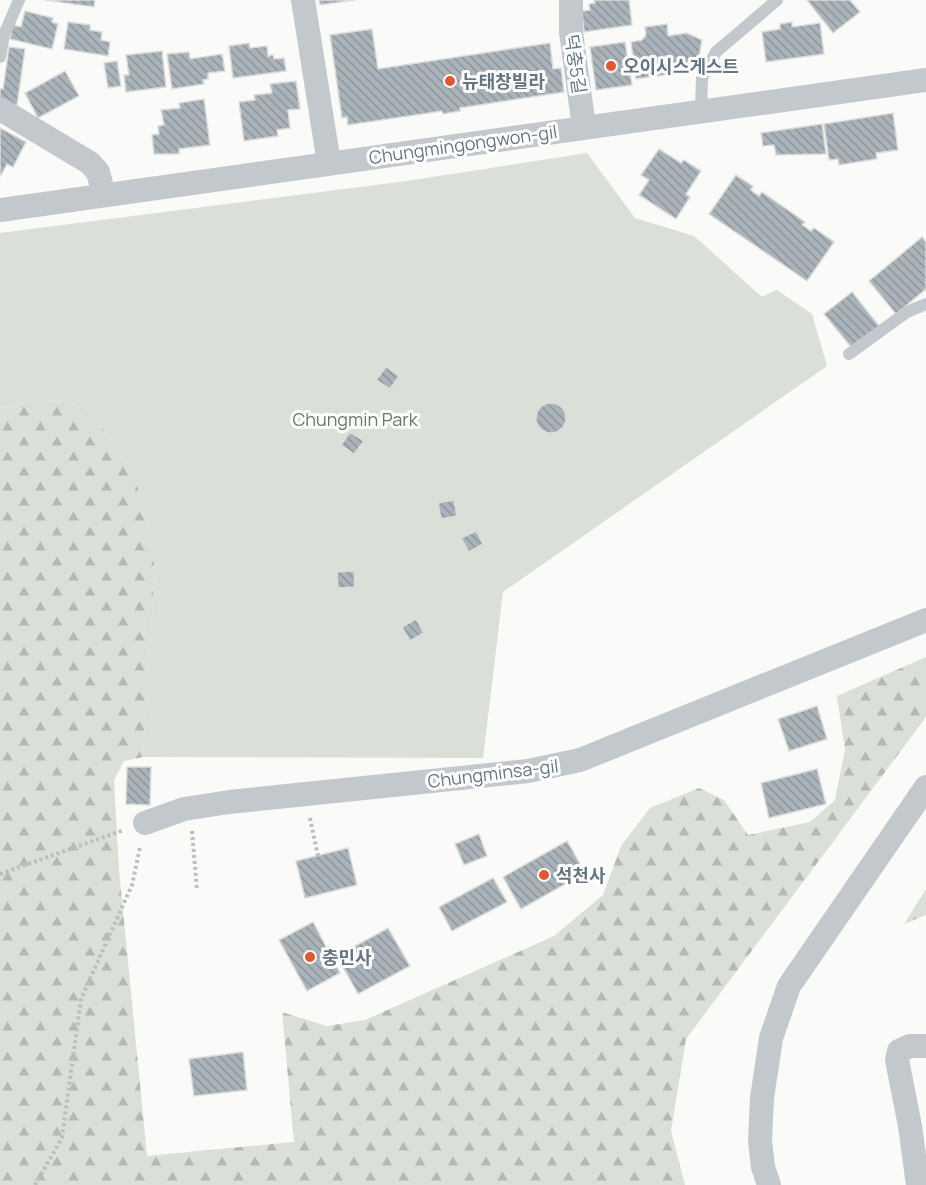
<svg xmlns="http://www.w3.org/2000/svg" width="926" height="1185" font-family="Manrope,'Noto Sans KR',sans-serif">
<style>
.forest{fill:url(#forest-firs)}
.park{fill:#dadfd7}
.building{fill:url(#building-back-hatch);stroke:#dcdcda;stroke-width:1.5}
.lines{fill:none;stroke-linecap:round;stroke-linejoin:round}
.path{stroke:#bbbfc2;stroke-width:4;stroke-dasharray:3 3;stroke-linecap:butt}
.lane{stroke:#c3c8cc;stroke-width:12}
.street{stroke:#c3c8cc;stroke-width:24}
.poi-dot{fill:#e4572e;stroke:#fff;stroke-width:2}
.labels{text-anchor:middle;dominant-baseline:central;stroke-width:6;stroke-linejoin:round;paint-order:stroke}
.street-label{font-size:18px;fill:#657683;stroke:#fff}
.poi-label{font-size:18px;font-weight:bold;fill:#657683;stroke:#fff;text-anchor:start}
.park-label{font-size:18px;fill:#687a64;stroke:#fff}
</style>
<defs>
<pattern id="forest-firs" width="22" height="20" patternUnits="userSpaceOnUse" patternTransform="scale(1.5)"><rect width="22" height="20" fill="#dadfd7"/><path d="M5 1l3.5 6h-7zM16 11l3.5 6h-7z" fill="#b4b9b4"/></pattern>
<pattern id="building-back-hatch" width="6" height="6" patternUnits="userSpaceOnUse" patternTransform="scale(1.5)"><rect width="6" height="6" fill="#aab3b9"/><path d="M-1 5l2 2M0 0l6 6M5-1l2 2" fill="none" stroke="#8e969c"/></pattern>
</defs>
<rect width="100%" height="100%" fill="#fafaf8"/>
<g class="forest">
<path d="M34,401l37,1 32,27 30,43 15,50 7,47 -12,188 -19,4 -10,19 5,90 28,286 147,-14 -12,-130 45,14 38,-6 189,-84 49,-41 18,-49 29,-38 49,-20 25,12 24,35 62,-13 25,-22 10,-50 -8,-54 89,-39v60l-240,322 -15,92 14,54h-685v-777z"/>
<path d="M926,889v26l-22,9z"/>
</g>
<path class="park" d="M587,153l48,65 59,18 68,61 15,-7 35,24 15,52 -324,226 -20,166 -340,-1 12,-188 -7,-47 -15,-50 -30,-43 -32,-27 -37,-1 -34,7v-175l407,-52z"/>
<g class="building">
<path d="M45,0h50l-1,7z"/>
<path d="M319,0h36l-35,5z"/>
<path d="M594,0h35l3,25 -48,7 -2,-21 8,-1 -1,-6 6,-1z"/>
<path d="M807,0h43l10,12 -27,21z"/>
<path d="M25,11l28,7 -1,4 6,2 -6,25 -42,-10 3,-14 8,2z"/>
<path d="M68,22l22,3v5l12,2 -1,8 9,2 -2,14 -44,-7z"/>
<path d="M792,22v5l28,-4 4,31 -58,8 -4,-30 18,-3v-5z"/>
<path d="M667,24l1,12 19,-3 15,7 -4,21 -11,11 -51,7 -5,-37 11,-2 4,-5 -1,-8z"/>
<path d="M372,29l6,40 172,-26 3,26 8,-1 3,24 -104,16v3l-17,3 -1,-3 -94,14 -1,-8 -5,1 -12,-83z"/>
<path d="M625,42l7,43 -36,5 -6,-43z"/>
<path d="M249,43l1,5 17,-2 1,10 5,-1 1,4 10,-1 2,13 -53,7 -4,-32z"/>
<path d="M9,47l16,2 -8,56 -17,-2v-14h3z"/>
<path d="M162,51l4,36 -40,5 -2,-17h5l-3,-20z"/>
<path d="M189,52l1,7 32,-5 3,17 -17,2v6l-5,1 1,4 -32,5 -5,-35z"/>
<path d="M117,61l4,25 -13,2 -4,-25z"/>
<path d="M65,71l14,25 -41,22 -13,-25z"/>
<path d="M296,81l4,28 -12,1 2,18 -13,2 1,6 -34,5 -5,-39 16,-2 -1,-5 18,-2 -2,-9z"/>
<path d="M204,99l6,46 -31,4v5h-25l-2,-19 7,-1 -1,-8 6,-1 -3,-15 19,-2 -1,-5z"/>
<path d="M893,113l5,37 -22,3 1,6 -38,6 -1,-6 -9,1 -5,-36z"/>
<path d="M822,124l4,30 -50,1 -2,-10 -11,1 -2,-13z"/>
<path d="M0,128l26,14 -13,25 -6,-3 -7,13z"/>
<path d="M659,149l22,14 3,-3 17,11 -15,23 4,3 -14,22 -37,-24 10,-15 -8,-5z"/>
<path d="M736,175l17,11 -2,4 8,6 3,-4 43,30 -3,3 9,6 3,-3 20,14 -27,39 -98,-67z"/>
<path d="M922,237l4,5v47l-30,25 -27,-33z"/>
<path d="M852,292l27,34 -27,22 -28,-34z"/>
<path d="M386,367l13,9 -9,13 -14,-9z"/>
<circle cx="551" cy="418" r="15"/>
<path d="M350,432l14,9 -10,13 -13,-9z"/>
<path d="M454,500l3,16 -16,3 -3,-16z"/>
<path d="M476,531l7,13 -14,8 -8,-14z"/>
<path d="M354,571l1,16 -17,1 -1,-16z"/>
<path d="M416,619l8,14 -14,8 -8,-14z"/>
<path d="M817,706l10,33 -38,12 -11,-32z"/>
<path d="M127,767h24l-1,38 -24,-1z"/>
<path d="M817,769l9,35 -57,14 -8,-35z"/>
<path d="M479,834l8,22 -23,9 -9,-21z"/>
<path d="M567,841l18,32 -64,36 -18,-32z"/>
<path d="M348,848l9,37 -52,13 -9,-37z"/>
<path d="M493,878l14,24 -55,29 -13,-24z"/>
<path d="M313,922l27,51 -33,18 -28,-51z"/>
<path d="M388,928l22,38 -52,28 -21,-38z"/>
<path d="M243,1052l4,38 -53,6 -5,-37z"/>
</g>
<g class="lines">
<g class="path">
<path d="M310,818l8,38"/>
<path d="M192,831l5,59"/>
<path d="M0,874l124,-44"/>
<path d="M35,1185l27,-47 19,-139 51,-114 8,-38"/>
</g>
<g class="lane">
<path d="M0,57l4,-22 15,-35"/>
<path d="M701,111l1,-33 14,-26 61,-52"/>
<path d="M849,354l58,-42 19,-8"/>
</g>
<g class="street">
<path d="M303,0l26,163"/>
<path d="M571,0v32l13,95"/>
<path d="M0,109l90,54 8,9 6,23"/>
<path d="M0,210l926,-130"/>
<path d="M145,823l39,-14 45,-7 299,-31 52,-11 346,-140"/>
<path d="M769,1185l-6,-18 -3,-26 2,-43 9,-60 18,-52 137,-199"/>
<path d="M918,1185l-8,-59 -13,-66 2,-9 11,-5h16"/>
</g>
</g>
<g class="poi-dot">
<circle cx="611" cy="66" r="6"/>
<circle cx="450" cy="81" r="6"/>
<circle cx="544" cy="875" r="6"/>
<circle cx="310" cy="957" r="6"/>
</g>
<g class="labels">
<g class="street-label">
<text transform="translate(576 64) rotate(82)">덕충5길</text>
<text transform="translate(463 144) rotate(-8)">Chungmingongwon-gil</text>
<text transform="translate(493 773) rotate(-7)">Chungminsa-gil</text>
</g>
<g class="poi-label">
<text x="623" y="66">오이시스게스트</text>
<text x="462" y="81">뉴태창빌라</text>
<text x="556" y="875">석천사</text>
<text x="322" y="957">충민사</text>
</g>
<g class="park-label">
<text x="355" y="419">Chungmin Park</text>
</g>
</g>
</svg>
